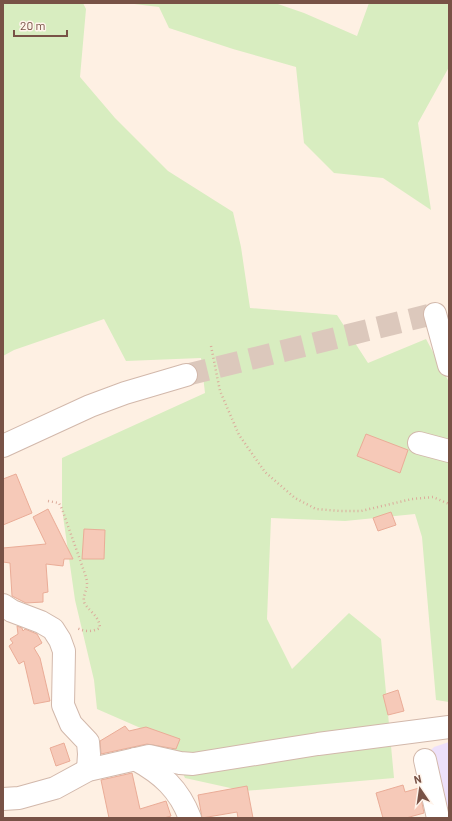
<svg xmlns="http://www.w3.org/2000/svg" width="452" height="821" font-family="Barlow,sans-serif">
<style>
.education{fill:#ede0fa}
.green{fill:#d8edc0}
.building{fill:#f6c9b8;stroke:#eaac97}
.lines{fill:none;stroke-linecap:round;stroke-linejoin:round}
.minor-tunnel{stroke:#dcc8bc;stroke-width:22;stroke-dasharray:22 11;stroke-linecap:butt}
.minor-casing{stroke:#d2b8ab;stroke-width:24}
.path{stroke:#dbab9b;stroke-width:2.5;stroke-dasharray:1 3;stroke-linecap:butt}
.minor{stroke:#fff;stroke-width:22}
</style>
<rect width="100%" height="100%" fill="#fef0e3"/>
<path class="education" d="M449,742v76h-4l-15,-67 4,-4z"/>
<g class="green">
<path d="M3,3h80l3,6 -6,68 35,41 53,53 65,41 8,35 9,61 87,7 31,48 58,-24 23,43v320l-13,-2 -14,-163 -7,-23 -70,7 -74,-3 -4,101 25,50 57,-56 32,26 13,139 -150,13 -59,-13 -17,-38 -71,-31 -3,-29 -19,-80 -13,-91v-51l143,-65 -4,-35 -75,3 -22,-42 -90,31 -11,6z"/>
<path d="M126,3h149l29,10 53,23 12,-33h80v64l-31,56 13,87 -48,-32 -49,-5 -30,-30 -8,-76 -63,-18 -64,-21 -10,-21z"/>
</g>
<g class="building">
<path d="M366,434l42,16 -8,23 -43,-17z"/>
<path d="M16,474l16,39 -29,12v-46z"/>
<path d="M48,509l25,50h-9l-1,7 -17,-2 2,28 -5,1v9l-17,1 -14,-7 -2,-33 -7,-1v-14l43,-4 -13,-27z"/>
<path d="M391,512l5,13 -18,6 -5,-13z"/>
<path d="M84,529l21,1 -1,29h-22z"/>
<path d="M17,626l5,2 1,3 2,-2 12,5 5,9 -8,5 6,10 10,43 -16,3 -10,-43 -5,3 -10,-18 4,-3 -3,-4 8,-5z"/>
<path d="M398,690l6,21 -16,4 -5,-20z"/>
<path d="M125,726l4,5 17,-4 34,12 -4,10 -29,-5 -46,10 -1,-13z"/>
<path d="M64,743l6,18 -14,5 -6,-18z"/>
<path d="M132,773l8,36 26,-8 5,15 -7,2h-55l-8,-38z"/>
<path d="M403,785l2,7 14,-4 5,25 -18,5h-23l-7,-25z"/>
<path d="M247,786l6,32h-15l-1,-6 -35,6 -4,-23z"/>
</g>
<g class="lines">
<path class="minor-tunnel" d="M186,375l243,-60"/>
<g class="minor-casing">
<g id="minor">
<path d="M435,314l14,51"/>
<path d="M419,443l30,8"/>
<path d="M3,446l87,-40 35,-13 61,-18"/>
<path d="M3,605l9,6 29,11 12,7 7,11 4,11 -1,54 8,19 17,18 1,12 -1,16"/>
<path d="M135,759c27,15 44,30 55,59"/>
<path d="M425,760l13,58"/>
<path d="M3,799l16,-1 36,-10 33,-18 61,-14 31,7 13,1 125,-20 131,-17"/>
</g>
</g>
<g class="path">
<path d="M211,346l9,45 19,44 26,37 30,26 21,11 24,2h21l51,-12 21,-2 16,7"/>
<path d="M48,501l11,2 3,6 23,65c1,3 2,6 2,9 1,7 -6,14 -2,21 6,9 14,12 15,24 -8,4 -15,4 -23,0"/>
</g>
<use href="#minor" class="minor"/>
</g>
<rect width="452" height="821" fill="none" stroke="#785246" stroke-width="8"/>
<g transform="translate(420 789) rotate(347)" stroke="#fff4eb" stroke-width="3" paint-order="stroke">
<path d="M0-3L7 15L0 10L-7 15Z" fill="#785246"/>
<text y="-6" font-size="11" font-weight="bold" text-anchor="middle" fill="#785246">N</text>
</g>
<path d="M14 30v6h53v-6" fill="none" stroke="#785246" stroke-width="2"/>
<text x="20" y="30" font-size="12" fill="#785246" stroke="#fff4eb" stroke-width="3" paint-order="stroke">20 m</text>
</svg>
